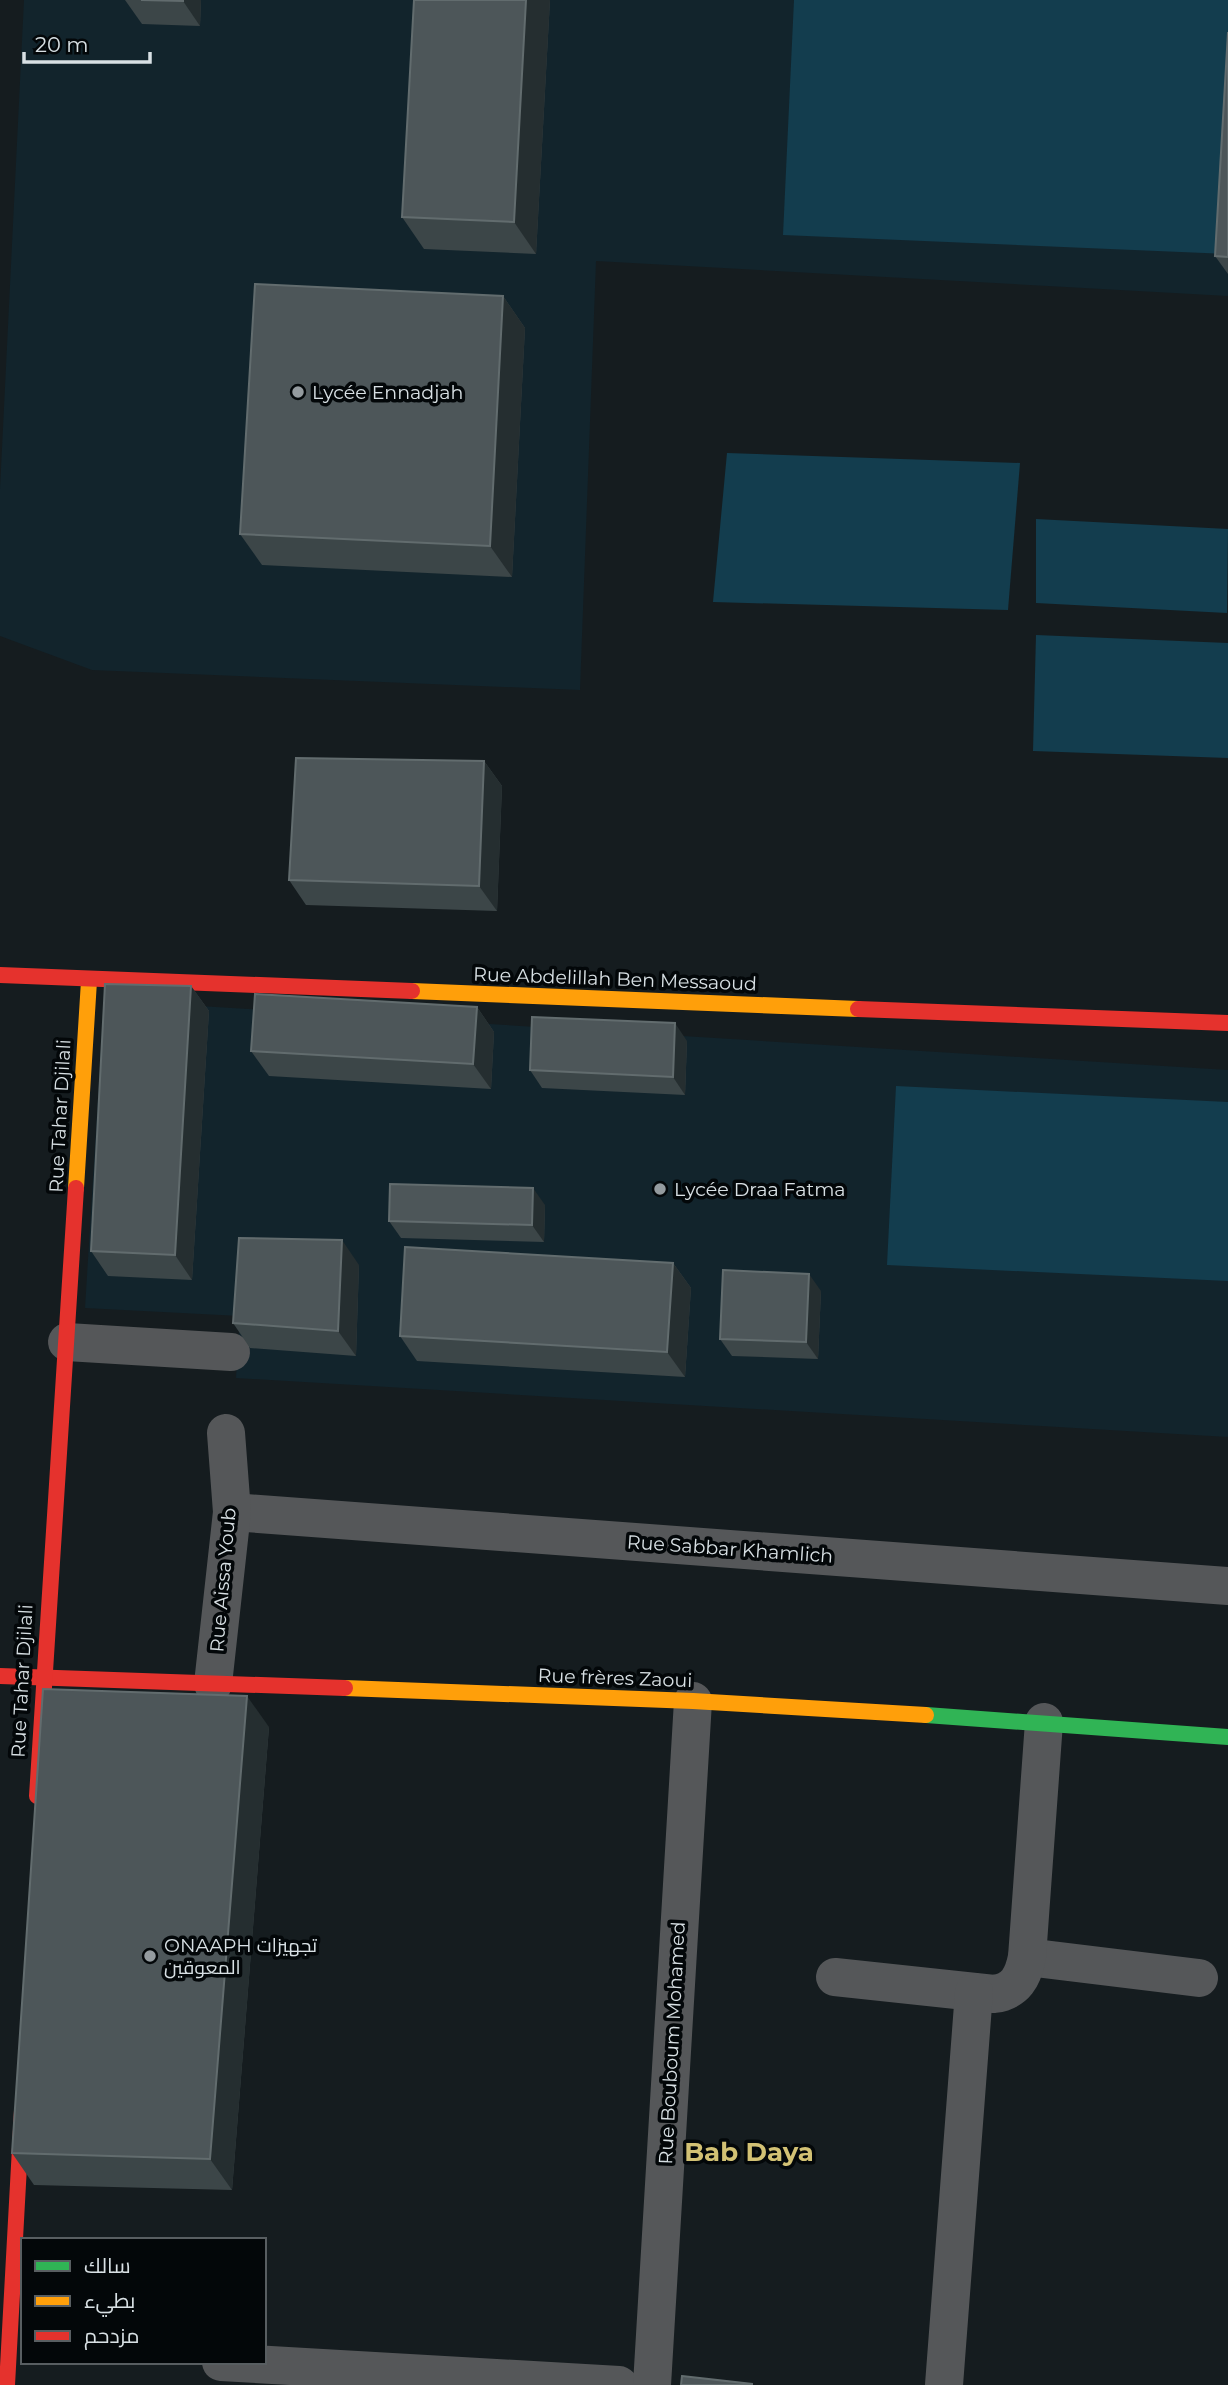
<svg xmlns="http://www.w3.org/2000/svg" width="1228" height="2385" font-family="Montserrat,Cairo,sans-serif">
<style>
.built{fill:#12242c}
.grass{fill:#133d4e}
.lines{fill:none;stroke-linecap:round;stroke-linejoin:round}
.street{stroke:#555759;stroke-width:38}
.fast{stroke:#30b455;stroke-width:16}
.slow{stroke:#ff9f0a;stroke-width:16}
.jam{stroke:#e5322d;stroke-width:16}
.wall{fill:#3c4648}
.shaded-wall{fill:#252e30}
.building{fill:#4d5659;stroke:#626c6e;stroke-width:2}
.poi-dot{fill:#949b9f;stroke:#030709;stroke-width:2.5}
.labels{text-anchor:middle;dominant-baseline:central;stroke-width:7;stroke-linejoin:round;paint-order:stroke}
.poi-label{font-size:19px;fill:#d8e0e4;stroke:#030709;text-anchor:start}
.street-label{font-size:19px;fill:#d8e0e4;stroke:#030709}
.district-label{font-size:26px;font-weight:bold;fill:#d2c174;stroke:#030709}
</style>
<rect width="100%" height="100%" fill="#151c1f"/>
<g class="built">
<path d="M24,0h1204v296l-632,-35 -16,429 -488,-20 -92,-34v-147z"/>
<path d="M104,1000l1124,70v367l-992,-59 4,-62 -155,-8z"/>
</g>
<g class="grass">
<path d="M794,0h434v254l-445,-19z"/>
<path d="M727,453l293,10 -12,147 -295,-8z"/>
<path d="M1036,519l192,10 -1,84 -191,-10z"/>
<path d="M1036,635l192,8v115l-195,-7z"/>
<path d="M896,1086l332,16v179l-341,-16z"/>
</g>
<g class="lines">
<g class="street">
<path d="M67,1342l164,10"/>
<path d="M232,1512l996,74"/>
<path d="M213,1684l19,-172 -6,-79"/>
<path d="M1027,1957l172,21"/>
<path d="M835,1977l159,17c22,-3 29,-17 33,-37l17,-235"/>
<path d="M221,2362l398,23"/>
<path d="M652,2385l41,-684"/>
<path d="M944,2385l30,-393"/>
</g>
<path class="fast" d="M926,1715l302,22"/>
<g class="slow">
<path d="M412,991l446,18"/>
<path d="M76,1188l13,-207"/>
<path d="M345,1688l348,13 233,14"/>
</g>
<g class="jam">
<path d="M0,975l412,16"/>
<path d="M858,1009l370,14"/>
<path d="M0,1676l345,12"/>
<path d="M37,1796l39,-608"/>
<path d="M7,2385l15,-274"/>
</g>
</g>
<g class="wall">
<path d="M125,0h76l-1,26 -58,-2z"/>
<path d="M414,0h136l-14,254 -112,-5 -22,-32z"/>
<path d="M1228,32v242l-13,-18z"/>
<path d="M503,296l22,32 -13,249 -250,-12 -22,-31z"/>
<path d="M484,761l18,25 -5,125 -191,-6 -17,-25z"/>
<path d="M191,986l18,25 -17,269 -84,-4 -17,-25z"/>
<path d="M477,1007l17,25 -3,57 -222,-13 -18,-25z"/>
<path d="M687,1041l-2,54 -143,-7 -12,-18z"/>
<path d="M545,1205l-1,37 -143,-4 -12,-17z"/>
<path d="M673,1263l18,25 -6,89 -268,-16 -17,-25z"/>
<path d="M359,1265l-3,91 -106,-8 -17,-25z"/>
<path d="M821,1291l-3,68 -86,-3 -12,-17z"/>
<path d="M269,1727l-37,463 -198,-5 -22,-32z"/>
</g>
<g class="shaded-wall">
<path d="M183,0h18l-1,26 -17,-25z"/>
<path d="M526,0h24l-14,254 -22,-32z"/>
<path d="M503,296l22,32 -13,249 -22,-31z"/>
<path d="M484,761l18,25 -5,125 -18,-25z"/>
<path d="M191,986l18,25 -17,269 -17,-25z"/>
<path d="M477,1007l17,25 -3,57 -18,-25z"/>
<path d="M675,1023l12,18 -2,54 -12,-18z"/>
<path d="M533,1188l12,17 -1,37 -12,-17z"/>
<path d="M342,1240l17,25 -3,91 -18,-25z"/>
<path d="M673,1263l18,25 -6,89 -18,-25z"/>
<path d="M809,1274l12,17 -3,68 -12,-17z"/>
<path d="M247,1696l22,31 -37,463 -22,-31z"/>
</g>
<g class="building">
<path d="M141,0h42v1z"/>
<path d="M414,0h112l-12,222 -112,-5z"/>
<path d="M1228,32v225l-13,-1z"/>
<path d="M255,284l248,12 -13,250 -250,-12z"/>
<path d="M296,758l188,3 -5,125 -190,-6z"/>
<path d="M105,984l86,2 -16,269 -84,-4z"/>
<path d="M255,994l222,13 -4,57 -222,-13z"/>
<path d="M532,1017l143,6 -2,54 -143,-7z"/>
<path d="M390,1184l143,4 -1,37 -143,-4z"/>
<path d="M239,1238l103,2 -4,91 -105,-8z"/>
<path d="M405,1247l268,16 -6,89 -267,-16z"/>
<path d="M723,1270l86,4 -3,68 -86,-3z"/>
<path d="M43,1689l204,7 -37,463 -198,-6z"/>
<path d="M682,2376l70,8v1h-71z"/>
</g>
<g class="poi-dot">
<circle cx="298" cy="392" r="7"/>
<circle cx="660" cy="1189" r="7"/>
<circle cx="150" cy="1956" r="7"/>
</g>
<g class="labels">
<g class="poi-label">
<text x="312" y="392">Lycée Ennadjah</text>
<text x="674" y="1189">Lycée Draa Fatma</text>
<text x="164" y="1945">ONAAPH تجهيزات<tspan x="164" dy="22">المعوقين</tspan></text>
</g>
<g class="street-label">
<text transform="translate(615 979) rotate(2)">Rue Abdelillah Ben Messaoud</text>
<text transform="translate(60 1116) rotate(-87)">Rue Tahar Djilali</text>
<text transform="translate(730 1549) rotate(4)">Rue Sabbar Khamlich</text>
<text transform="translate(223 1580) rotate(-85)">Rue Aissa Youb</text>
<text transform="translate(615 1678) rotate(2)">Rue frères Zaoui</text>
<text transform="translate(22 1681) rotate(-87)">Rue Tahar Djilali</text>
<text transform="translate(672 2043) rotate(-87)">Rue Bouboum Mohamed</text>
</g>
<g class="district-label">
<text x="749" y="2152">Bab Daya</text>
</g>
</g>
<rect x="21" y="2238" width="245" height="126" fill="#030709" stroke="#585e61" stroke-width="2"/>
<rect x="35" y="2261" width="35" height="10" fill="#30b455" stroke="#585e61" stroke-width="2"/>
<text x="84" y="2273" font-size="21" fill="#d8e0e4">سالك</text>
<rect x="35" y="2296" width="35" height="10" fill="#ff9f0a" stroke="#585e61" stroke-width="2"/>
<text x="84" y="2308" font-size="21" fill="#d8e0e4">بطيء</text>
<rect x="35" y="2331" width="35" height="10" fill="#e5322d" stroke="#585e61" stroke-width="2"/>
<text x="84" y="2343" font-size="21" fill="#d8e0e4">مزدحم</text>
<path d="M24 52v10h126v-10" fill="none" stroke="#d8e0e4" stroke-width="3.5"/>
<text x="35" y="52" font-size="21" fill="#d8e0e4" stroke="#030709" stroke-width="5" paint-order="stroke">20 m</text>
</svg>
